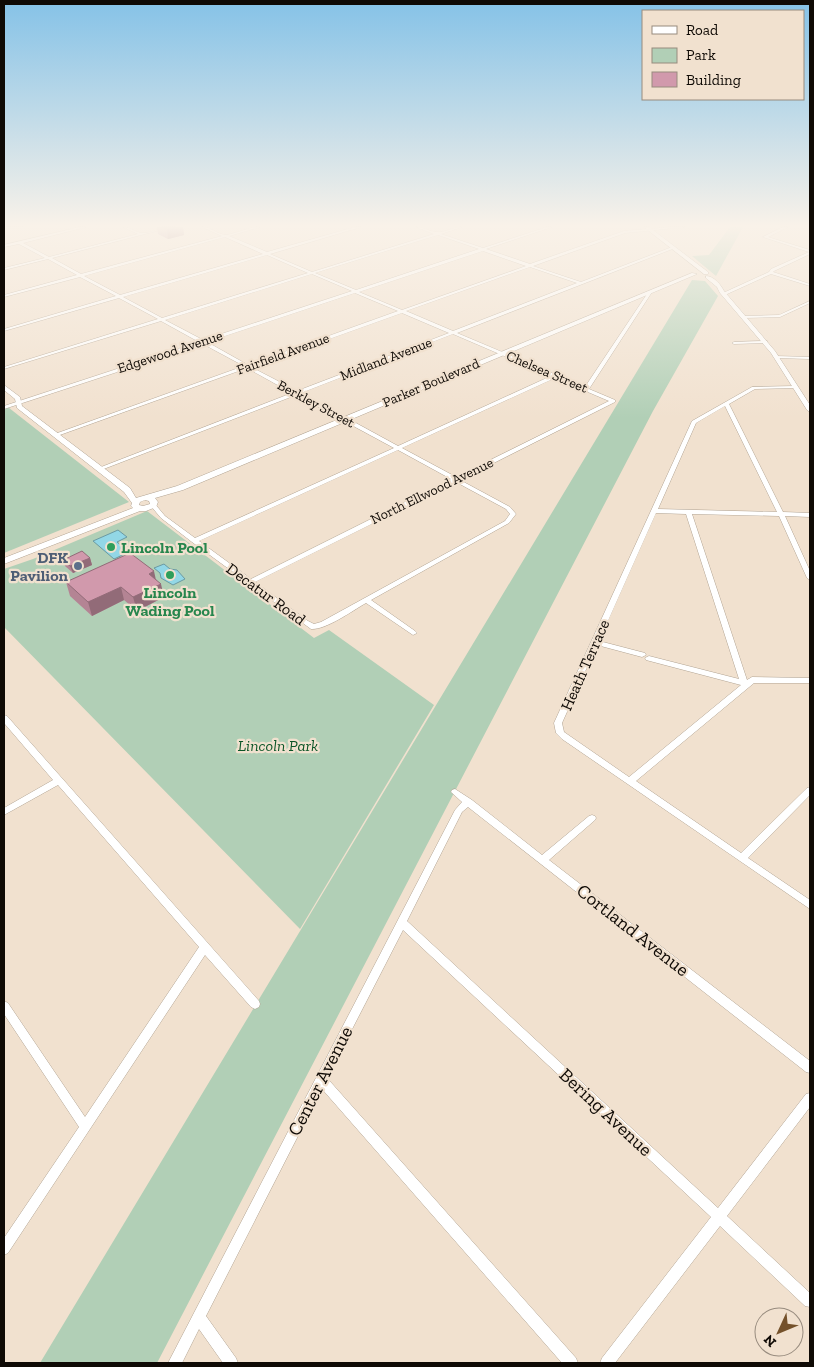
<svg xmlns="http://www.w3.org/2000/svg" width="814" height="1367" font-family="'Zilla Slab',serif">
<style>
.green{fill:#b1cfb6}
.water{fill:#92d7e6;stroke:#6b9aa2}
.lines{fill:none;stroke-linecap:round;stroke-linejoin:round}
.minor-casing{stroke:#b2a493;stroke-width:1}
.tertiary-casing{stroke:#b2a493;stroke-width:1}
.minor{fill:#fff;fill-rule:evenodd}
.tertiary{fill:#fff;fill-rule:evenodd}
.wall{fill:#b48494}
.shaded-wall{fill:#926b78}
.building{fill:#d199ac;stroke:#926b78}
.leisure-dot{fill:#2e9e5b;stroke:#f1e1cf;stroke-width:2}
.service-dot{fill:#5c6f8a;stroke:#f1e1cf;stroke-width:2}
.labels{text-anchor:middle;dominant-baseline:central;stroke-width:4.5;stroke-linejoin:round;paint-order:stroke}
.far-street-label{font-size:14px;fill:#0f0a05;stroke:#f1e1cf}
.leisure-label{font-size:16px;font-weight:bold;fill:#27864d;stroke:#f1e1cf;text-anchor:start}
.service-label{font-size:16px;font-weight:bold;fill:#4e5e75;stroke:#f1e1cf;text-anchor:end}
.street-label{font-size:16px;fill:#0f0a05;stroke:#f1e1cf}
.park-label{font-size:16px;font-style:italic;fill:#0b5527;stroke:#f1e1cf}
.near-street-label{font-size:19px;fill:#0f0a05;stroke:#f1e1cf}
</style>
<rect width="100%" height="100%" fill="#f1e1cf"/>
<g class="green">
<path d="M730,227h13l-27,49 -24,-20 17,-1z"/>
<path d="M692,280l13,1 13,15 -65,115 -496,952h-117z"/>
<path d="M4,404l125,98 -125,51z"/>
<path d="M147,511l167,127 15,-8 105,75 -134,224 -296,-302v-58l29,-10z"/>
</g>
<g class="water">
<path d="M118,530l9,7 -10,5 12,10 -15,7 -21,-18z"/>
<path d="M164,564l6,5 7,1 8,9 -12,6 -12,-7 -1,-5 -6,-5z"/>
</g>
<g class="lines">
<g class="minor-casing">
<g id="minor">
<path d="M4,227h19l-2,1h-17z"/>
<path d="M80,227h6l-63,16 26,14 89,-23 -15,-7c7,0 13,6 20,6 10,0 19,-6 29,-6l-120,31 29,16 141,-38 -20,-9c9,0 15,7 23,8 7,0 24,-8 35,-8l-31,9 38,16 88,-25h6l-91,27 42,18 122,-38 -18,-7c8,0 14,5 21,5 8,1 16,-5 25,-5l-21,7 42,14 64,-21h5l-66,22 44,15 94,-33 47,-4h14l-60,6 -92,33 48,16 91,-35 3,1 -218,85 128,54 64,-96 3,1 -63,97 26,11v2l-155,78 50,27 6,7 -7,9 -138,77 44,31 2,2 -4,2 -47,-32c-14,8 -40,27 -55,26l-119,-87 -31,-24 -11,-13 3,-2 2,1 10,12 30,22 199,-90 -98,-53 -195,75h-4l-1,-1 196,-76 -45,-25 -190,68 -5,-1 192,-69 -41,-22 -199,65v-3l195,-64 -38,-21 -157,48v-2l154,-48 -39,-21 -115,33v-2l112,-33 -36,-19 -76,20v-2l73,-20 -29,-16 -44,11v-2l41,-10 -26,-14 -15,3v-2zM438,235l41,14 -123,41 -41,-17zM225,237l38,17 -143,41 -36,-19zM483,251l43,15 -124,44 -43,-18zM267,255l41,18 -146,45 -39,-21zM530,267l47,16 -124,48 -47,-20zM312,274l40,17 -149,49 -38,-20zM355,293l43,18 -150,54 -41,-23zM402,313l47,20 -152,58 -46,-24zM453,334l98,42 -153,70 -97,-53zM555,378l54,23 -153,76 -54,-29zM398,450l53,29 -200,100 -52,-38zM456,482l50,27 4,5 -5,7 -184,101 -7,2 -6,-3 -53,-39z"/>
<path d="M783,227h5l-20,10 42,13v4l-36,17 -1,1 37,12v2l-39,-12 -46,21h-2v-2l46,-21 2,-3 38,-17 -46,-15z"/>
<path d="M810,301v2l-30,14 -37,1 -2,-1 2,-1 36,-1z"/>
<path d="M767,341v2h-2l-31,1 -2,-1 2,-1z"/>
<path d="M775,356l35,1v2l-33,-1h-2z"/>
<path d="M795,386h2v2l-42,1 -26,15 54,108 27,1v4l-25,-1 25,55v9l-3,-2 -28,-62 -87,-2 55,166 5,-3 58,1v5h-56l-118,98 105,72 66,-65 3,-1v8l-62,63 62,42v9l-248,-170 -6,-6 -2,-10 138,-302 60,-34zM725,406l52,106 -119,-3 38,-86zM656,513l30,1 53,165 -90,-23 -4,2 1,2 95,25 -112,92 -65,-45 -2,-9 35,-78 45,12 4,-2 -1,-2 -46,-12z"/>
<path d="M4,715l3,1 252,285 1,3 -1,3 -4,2 -4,-2 -46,-52 -197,298 -4,2v-17l75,-111 -75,-113v-13l4,2 77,114 114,-170 -141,-162 -54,30v-7l49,-28 -49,-57z"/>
<path d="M455,789l17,11 70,55 47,-39 3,-1 3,1 1,2 -1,2 -46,40 261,201v12l-4,-1 -338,-265 -6,5 -55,109 311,287 88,-114 4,-1v14l-83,109 83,77v14l-5,-1 -85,-80 -105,137h-15l2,-5 109,-141 -308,-287 -76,148 249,280 2,5h-16l-240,-274 -116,227 30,42 2,5h-15l-24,-34 -17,34h-14l287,-553 7,-8 -11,-10 1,-2z"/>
</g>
</g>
<g class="tertiary-casing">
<g id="tertiary">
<path d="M644,227h5l59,45v2h-4z"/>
<path d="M692,273l5,1 -514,216 -28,8 3,4 -2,5 -10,4h-6l-136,53v-6l129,-50 -2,-2 1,-3 -8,-11 -107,-84 -2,-9 -11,-9v-5l16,12 2,9 108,82 6,10 41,-12zM145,500l4,1 1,3 -7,2 -4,-1 1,-3z"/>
<path d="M706,276c8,0 15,9 18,15l51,60 35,54v7l-3,-2 -36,-57 -51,-60 -3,-6 -11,-9z"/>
</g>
</g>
<use href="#minor" class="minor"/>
<use href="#tertiary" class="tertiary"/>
</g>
<g class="wall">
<path d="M157,227h26l1,8 -16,4 -10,-5z"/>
<path d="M90,558l2,7 -19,8 -8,-7 -2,-6z"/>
<path d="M156,579l8,18 -27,14 -13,-11 -32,16 -22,-20 -4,-14z"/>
</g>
<g class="shaded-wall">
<path d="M175,227h8l1,8 -16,4 -1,-10z"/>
<path d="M90,558l2,7 -19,8 -3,-7z"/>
<path d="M154,571l3,14 -8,-11z"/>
<path d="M161,584l3,13 -27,14 -4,-14z"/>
<path d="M121,587l3,13 -32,16 -4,-14z"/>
</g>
<g class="building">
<path d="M161,227h14l-8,2z"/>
<path d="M82,551l8,7 -20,8 -7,-6z"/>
<path d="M130,553l24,18 -5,3 12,10 -28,13 -12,-10 -33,15 -22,-20z"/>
</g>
<linearGradient id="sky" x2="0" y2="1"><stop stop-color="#85c2e7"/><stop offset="0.54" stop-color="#f9f2e9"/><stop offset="1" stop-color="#f9f2e9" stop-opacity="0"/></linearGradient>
<rect width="814" height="418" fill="url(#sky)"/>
<g class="leisure-dot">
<circle cx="111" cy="547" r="5"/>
<circle cx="170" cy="575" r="5"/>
</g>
<circle class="service-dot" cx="78" cy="566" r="5"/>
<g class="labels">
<g class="far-street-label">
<text transform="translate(170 352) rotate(-18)">Edgewood Avenue</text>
<text transform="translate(283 354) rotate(-20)">Fairfield Avenue</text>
<text transform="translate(386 359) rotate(-21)">Midland Avenue</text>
<text transform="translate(547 372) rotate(23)">Chelsea Street</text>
<text transform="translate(431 383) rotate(-23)">Parker Boulevard</text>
<text transform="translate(316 404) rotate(28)">Berkley Street</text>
<text transform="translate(432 491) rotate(-26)">North Ellwood Avenue</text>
</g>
<g class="leisure-label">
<text x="121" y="547">Lincoln Pool</text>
<text x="170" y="592" text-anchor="middle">Lincoln<tspan x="170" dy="18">Wading Pool</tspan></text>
</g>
<g class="service-label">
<text x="68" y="557">DFK<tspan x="68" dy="18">Pavilion</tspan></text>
</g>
<g class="street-label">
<text transform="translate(266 594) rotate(36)">Decatur Road</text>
<text transform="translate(585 665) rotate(-66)">Heath Terrace</text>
</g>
<g class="park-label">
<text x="278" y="745">Lincoln Park</text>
</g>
<g class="near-street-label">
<text transform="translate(633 930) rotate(38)">Cortland Avenue</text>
<text transform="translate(320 1081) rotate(-63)">Center Avenue</text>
<text transform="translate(606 1112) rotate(43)">Bering Avenue</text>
</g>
</g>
<rect width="814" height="1367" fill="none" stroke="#0f0a05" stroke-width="10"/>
<rect x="642" y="10" width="162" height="90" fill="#f1e1cf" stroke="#978b7e"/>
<rect x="652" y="26" width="25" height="8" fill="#ffffff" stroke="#978b7e"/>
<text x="686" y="35" font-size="15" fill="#0f0a05">Road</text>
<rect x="652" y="48" width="25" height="15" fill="#b1cfb6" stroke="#978b7e"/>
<text x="686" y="60" font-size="15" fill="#0f0a05">Park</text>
<rect x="652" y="72" width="25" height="15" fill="#d199ac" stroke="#978b7e"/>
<text x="686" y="85" font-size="15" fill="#0f0a05">Building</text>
<g transform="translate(779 1332) rotate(226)"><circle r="24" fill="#f1e1cf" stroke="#978b7e"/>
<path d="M0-4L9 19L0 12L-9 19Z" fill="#74512a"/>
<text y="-8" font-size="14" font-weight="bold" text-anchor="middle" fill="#0f0a05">N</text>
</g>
</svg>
